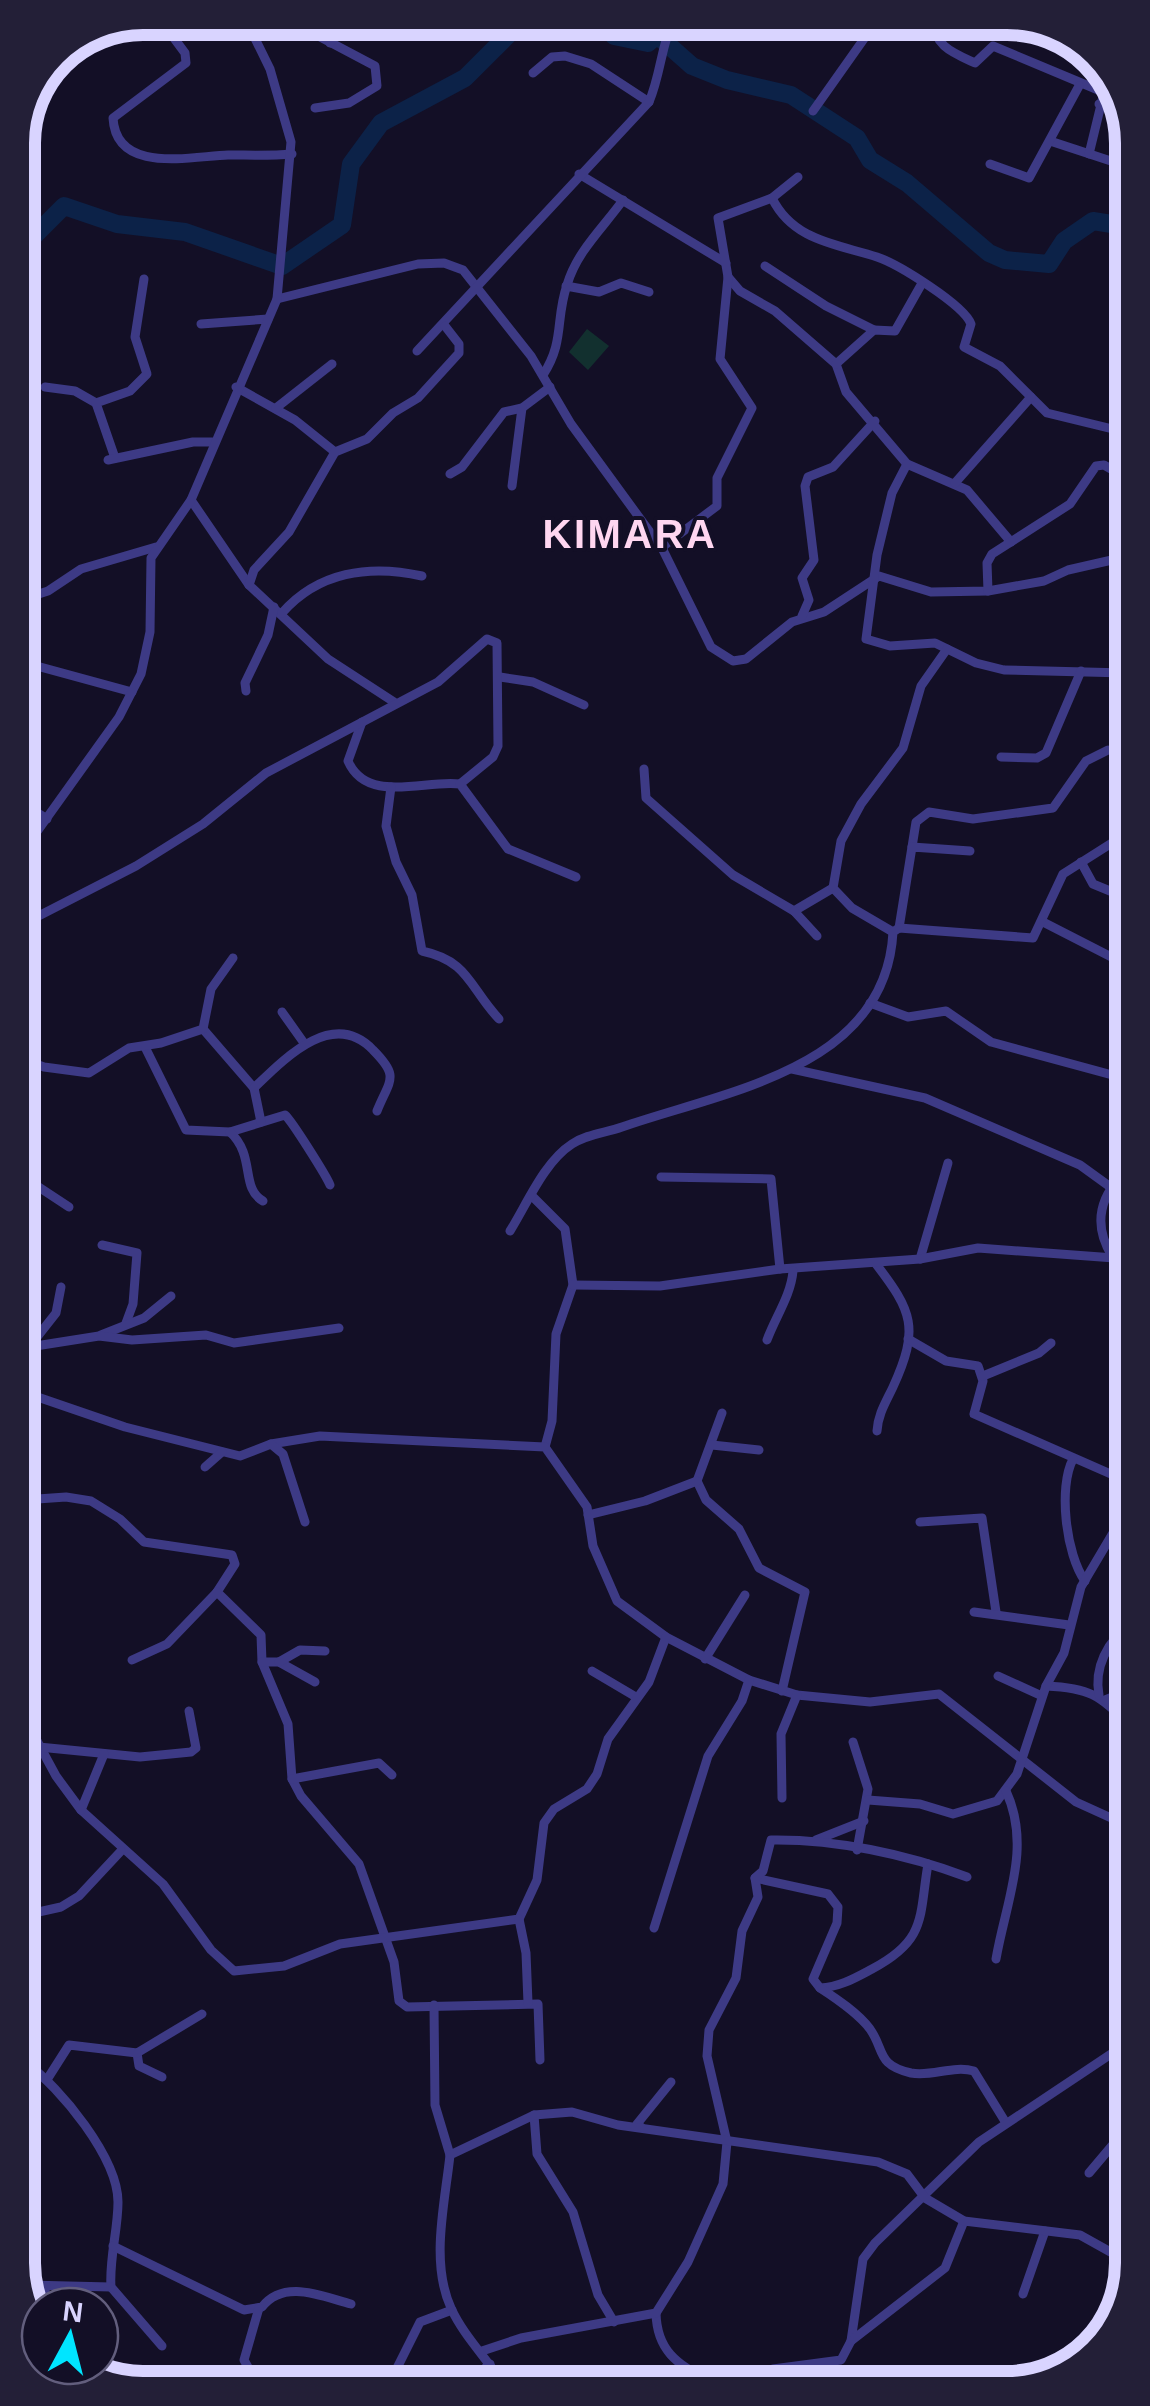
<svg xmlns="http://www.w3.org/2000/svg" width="1150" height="2406" font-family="Helvetica,sans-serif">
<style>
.green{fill:#12302f}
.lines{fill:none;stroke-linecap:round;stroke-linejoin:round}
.stream{stroke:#0c2248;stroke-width:2.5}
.river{stroke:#0c2248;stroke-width:18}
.minor{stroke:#3d3a85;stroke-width:9}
.labels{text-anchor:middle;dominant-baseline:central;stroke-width:8;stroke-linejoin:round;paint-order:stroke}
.district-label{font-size:40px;font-weight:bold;letter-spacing:2.5px;fill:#ffd6f0;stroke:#130f26}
.rim{fill:none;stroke:#d9d4ff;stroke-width:12}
</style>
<rect width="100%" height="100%" fill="#130f26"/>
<path class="green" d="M587,329l22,17 -21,24 -19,-18z"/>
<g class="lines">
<path class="stream" d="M868,34l17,-16"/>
<path class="river" d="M19,344l7,-100 38,-38 53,18 68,8 97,34 60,-41 9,-61 30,-41 84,-45 45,-45 42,-13 53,6 9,10 34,7 9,-8 35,31 35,14 64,15 66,43 13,22 37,23 82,70 16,7 44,4 15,-23 29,-20 31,5"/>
<g class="minor">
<path d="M159,18l26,35 1,10 -73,55c3,57 79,38 115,37 21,0 42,1 64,-1"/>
<path d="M268,18l39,12 68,36 2,20 -28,17 -34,5"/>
<path d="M933,18c1,28 18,34 42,45l18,-17 110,46"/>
<path d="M330,43l17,-25"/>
<path d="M533,73l19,-16 13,-1 26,8 58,38"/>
<path d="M1099,104l24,2"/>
<path d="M813,111l53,-75"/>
<path d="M1050,141l67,22 6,6"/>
<path d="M1089,154l19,-78"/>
<path d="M990,164l39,14 50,-92"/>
<path d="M579,174l147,89"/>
<path d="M772,198c21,43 65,46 105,59 21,7 87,48 94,67l-7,23 36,19 47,47 78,19"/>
<path d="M765,266l61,40 48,24"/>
<path d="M728,277l12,14 35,20 61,53 10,28 61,72 60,26 44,52"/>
<path d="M566,286l33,6 22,-9 28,9"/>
<path d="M277,299l141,-35 26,-1 19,7 68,86 40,68 92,126 48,97 22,14 13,-2 46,-37 32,-10 55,-36 52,16 57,-1 56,-10 24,-11 57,-13"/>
<path d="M201,324l67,-5"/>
<path d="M417,351l232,-249c12,-28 12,-57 25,-84"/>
<path d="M836,364l38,-34 21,1 26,-46"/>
<path d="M543,375c22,-34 12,-55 24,-90 10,-34 36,-57 56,-85"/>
<path d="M45,387l30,4 21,12"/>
<path d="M236,387l59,33 40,32"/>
<path d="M276,408l56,-44"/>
<path d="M115,458l-19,-55 34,-12 17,-17 -12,-37 9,-58"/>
<path d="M108,460l85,-18h19"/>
<path d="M907,464l-15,29 -15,62 -11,84 24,7 45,-3 41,20 28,7 122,3"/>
<path d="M450,474l12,-7 42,-55 18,-4 28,-21"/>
<path d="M955,483l76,-86"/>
<path d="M512,486l10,-78"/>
<path d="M191,500l58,85 79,74 66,43"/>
<path d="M661,548l56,-42v-28l35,-70 -32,-49 8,-82 -10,-59 54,-20 26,-21"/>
<path d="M249,585l5,-15 35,-38 46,-80 32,-13 26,-26 25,-15 41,-45v-9l-14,-18"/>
<path d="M988,591l-1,-28 5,-9 78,-50 26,-38 8,-1 21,12"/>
<path d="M20,600l28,-9 33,-22 75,-22"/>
<path d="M282,613c36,-41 87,-49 140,-37"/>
<path d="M802,616l7,-16 -7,-22 12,-18 -9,-74 3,-9 25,-10 42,-46"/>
<path d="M33,665l99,27"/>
<path d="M500,677l33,5 51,23"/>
<path d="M246,691l-1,-8 23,-48 6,-28"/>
<path d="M362,722l-14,39c19,44 78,18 112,23l48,65 68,28"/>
<path d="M1001,757l36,1 9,-5 35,-82"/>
<path d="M644,769l2,29 87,77 61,36 39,-23"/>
<path d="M391,787l-5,39 10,36 16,33 10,56c47,10 47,36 77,68"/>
<path d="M21,802l26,17"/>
<path d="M912,847l4,-25 13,-10 44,7 80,-11 33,-47 22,-11"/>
<path d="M21,854l98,-137 22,-43 9,-42 1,-74 40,-58 86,-201 14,-157 -21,-73 -25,-51"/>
<path d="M1081,862l12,22 34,14"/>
<path d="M794,911l23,25"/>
<path d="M1043,922l84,43"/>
<path d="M21,925l115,-59 67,-42 63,-51 172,-91 49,-43 10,4 1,103 -5,11 -33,27"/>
<path d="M899,928l13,-81 58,4"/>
<path d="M893,932l-41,-24 -19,-20 8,-47 20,-37 42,-56 18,-62 26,-37"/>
<path d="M870,1003l38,14 38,-6 45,31 136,37"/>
<path d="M282,1012l22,31"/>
<path d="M203,1029l51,59"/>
<path d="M145,1047l41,83 44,2 55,-17c7,6 42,62 45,70"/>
<path d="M22,1059l22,8 45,6 40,-25 32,-5 42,-14 8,-40 22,-31"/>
<path d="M792,1069l133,29 155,67 29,21"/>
<path d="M261,1122l-7,-34c31,-30 79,-80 119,-38 27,27 17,29 4,61"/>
<path d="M230,1132c26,24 10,56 33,69"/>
<path d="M1128,1171c-28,22 -36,53 -16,85 7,10 14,14 16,27"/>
<path d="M22,1176l47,31"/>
<path d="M661,1177l110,2 9,90"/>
<path d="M532,1196l33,33 8,56 -17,49 -4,87 -7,26"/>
<path d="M510,1231c17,-27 34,-69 62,-87 15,-10 33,-11 50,-17 103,-36 264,-58 271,-195l6,-4 134,10 30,-64 63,-40"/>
<path d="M102,1245l35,8 -4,51 -7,19"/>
<path d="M920,1259l28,-96"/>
<path d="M876,1264c36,47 44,64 17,123 -7,15 -15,27 -16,44"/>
<path d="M573,1285l87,1 120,-17 140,-10 58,-11 150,11"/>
<path d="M101,1335l43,-17 27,-22"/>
<path d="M908,1339l38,22 32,5 5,15 -9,33 155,68"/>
<path d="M767,1340c9,-24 24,-45 26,-69"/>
<path d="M30,1346l26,-33 5,-26"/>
<path d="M23,1348l76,-12 33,4 74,-5 28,8 105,-15"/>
<path d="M983,1376l56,-23 12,-10"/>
<path d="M23,1392l102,35 115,29 31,-12 49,-8 225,11 42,60 6,39 24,55 49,36 83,43 48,15 73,7 69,-8 137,108 55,25"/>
<path d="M23,1412l10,35 -10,41"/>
<path d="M722,1413l-25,68 9,19 33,29 20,39 46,24 -23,99"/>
<path d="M271,1444l12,10 22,68"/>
<path d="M712,1445l47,5"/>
<path d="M1073,1459c-15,28 -7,96 12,122"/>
<path d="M205,1467l17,-15"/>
<path d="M23,1500l43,-3 25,4 29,18 24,23 88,13 3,9 -18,28 44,43 1,27 26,62 4,55 9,17 58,68 35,98 5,39 8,6 131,-3 2,56"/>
<path d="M588,1515l57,-14 52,-20"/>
<path d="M920,1522l62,-4 14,94"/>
<path d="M974,1612l95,13"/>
<path d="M705,1659l40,-64"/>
<path d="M132,1660l35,-16 50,-52"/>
<path d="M262,1662h17l36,20"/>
<path d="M279,1662l21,-12 25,1"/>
<path d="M592,1671l44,26"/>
<path d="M998,1676l44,20"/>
<path d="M1046,1686c45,2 52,9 84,39"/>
<path d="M1099,1695c-5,-27 8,-55 31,-68"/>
<path d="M1105,1700l25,-10"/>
<path d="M24,1717l32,59 25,34 82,74 48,66 23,21 50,-5 56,-22 179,-25 18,-39 7,-57 10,-14 33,-20 10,-15 11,-35 41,-57 17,-45"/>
<path d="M853,1742l15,47 -11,61"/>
<path d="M39,1747l101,10 51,-5 5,-4 -7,-37"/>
<path d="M292,1779l87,-16 13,12"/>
<path d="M782,1798l-1,-64 16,-39"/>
<path d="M868,1800l52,4 33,10 44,-13 20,-27 29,-88 18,-33 17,-66 48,-81"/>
<path d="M81,1810l23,-56"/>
<path d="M816,1840l48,-19"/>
<path d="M755,1878l73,16 10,13 -1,16 -24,56 7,9c20,-1 35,-10 52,-19 55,-29 47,-52 56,-105"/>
<path d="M25,1915l36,-8 18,-11 42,-45"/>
<path d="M519,1919l7,34 2,50"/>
<path d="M654,1928l54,-172 34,-55 7,-21"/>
<path d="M996,1959c10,-58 36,-112 10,-168"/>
<path d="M820,1988c17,11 38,25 50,41 15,21 6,36 41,44 21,4 42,-8 63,-2l32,52"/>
<path d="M434,2005l1,100 15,50"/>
<path d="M137,2053l2,13 23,11"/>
<path d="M26,2063c34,24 92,95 92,139 0,28 -9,57 -7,85l51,59"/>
<path d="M48,2078l21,-33 68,8 65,-39"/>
<path d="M534,2115l3,39 36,58 25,83 16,27"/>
<path d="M641,2127l-4,-3 34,-42"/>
<path d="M1089,2173l43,-51"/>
<path d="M113,2246l131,64 18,-3c22,-28 59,-11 89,-3"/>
<path d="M27,2285l84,2"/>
<path d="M1023,2294l22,-63"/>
<path d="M42,2306l4,-20"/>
<path d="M259,2308l-15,52 15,27"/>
<path d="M656,2313c1,40 23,51 55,70"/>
<path d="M39,2326l1,-9"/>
<path d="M851,2341l12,-82 12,-16 104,-101 153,-102"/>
<path d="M482,2351l39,-13 135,-25 32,-51 35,-78 4,-42 -20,-86 2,-26 27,-52 6,-47 16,-34 -3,-19 8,-7 8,-31c64,-1 135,14 196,37"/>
<path d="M773,2369l68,-9 10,-19 94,-73 19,-47"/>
<path d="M329,2381l30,3 37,-14 24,-48 32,-12"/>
<path d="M465,2385l25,-21"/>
<path d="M504,2385c-16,-25 -41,-50 -53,-77 -21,-46 -6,-105 -1,-153l84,-40 38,-3 46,13 260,37 29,12 18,24 39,23 116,14 52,29"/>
</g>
</g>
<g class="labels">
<g class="district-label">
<text x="630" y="534">KIMARA</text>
</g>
</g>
<path d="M0 0H1150V2406H0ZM143 35H1007A108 108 0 0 1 1115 143V2263A108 108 0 0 1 1007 2371H143A108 108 0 0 1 35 2263V143A108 108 0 0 1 143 35Z" fill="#231f37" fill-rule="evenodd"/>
<path class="rim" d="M143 35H1007A108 108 0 0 1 1115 143V2263A108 108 0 0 1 1007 2371H143A108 108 0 0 1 35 2263V143A108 108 0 0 1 143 35Z"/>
<g transform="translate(70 2336) rotate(7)"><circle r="48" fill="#130f26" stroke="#625e7d" stroke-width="2.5"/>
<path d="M0-8L18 38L0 25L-18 38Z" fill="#00e5ff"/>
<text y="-15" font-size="28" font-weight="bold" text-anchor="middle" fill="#d9d4ff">N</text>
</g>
</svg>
